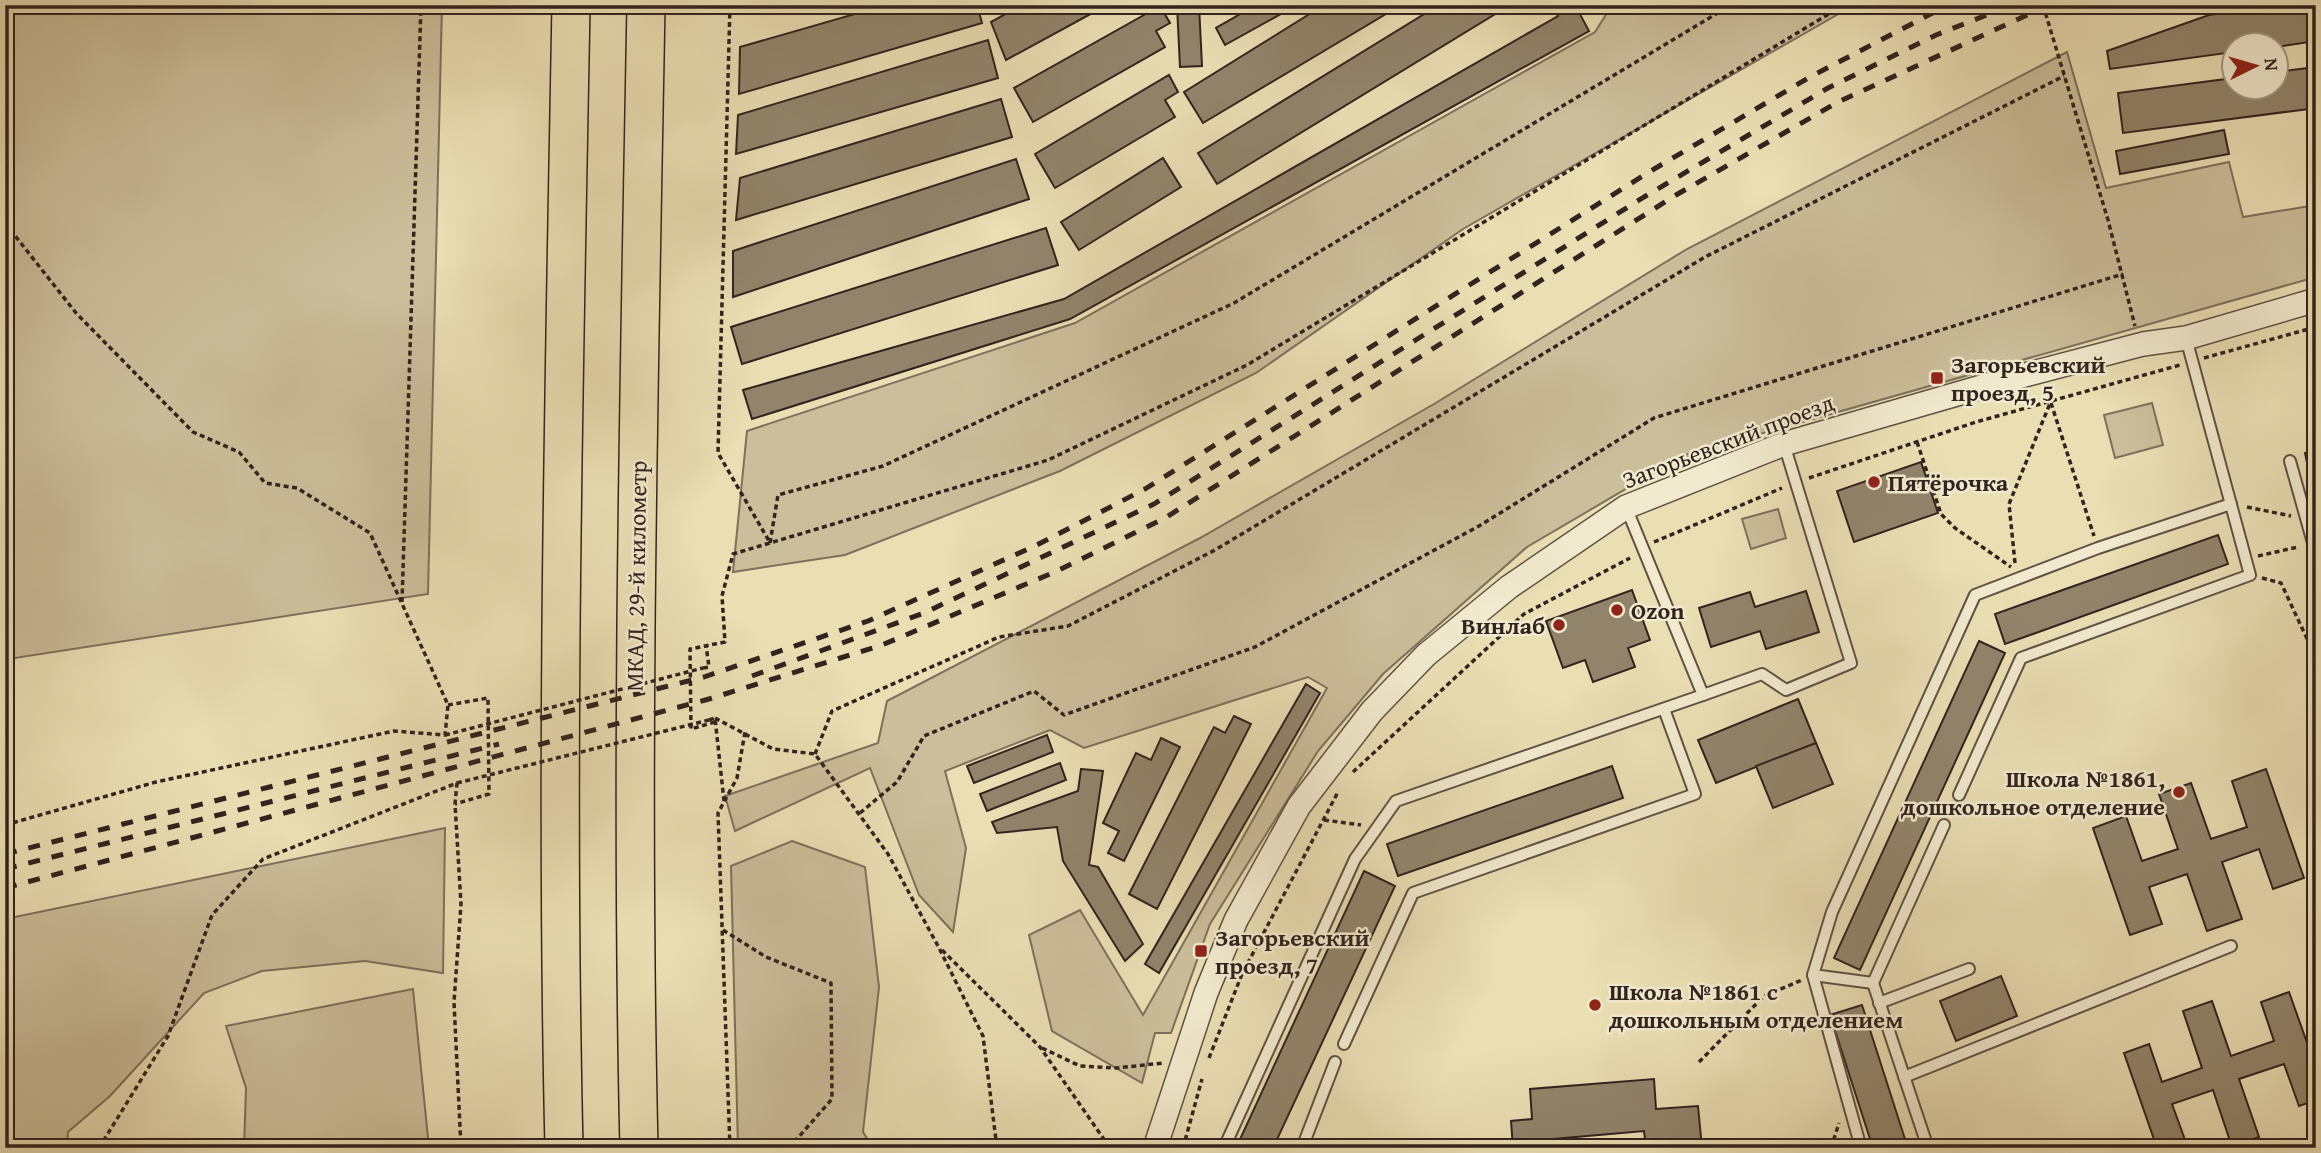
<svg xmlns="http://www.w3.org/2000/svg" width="2321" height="1153" font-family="'Gentium Book Plus',serif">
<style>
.green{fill:#cbbe9a;stroke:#7e705c;stroke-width:2}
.building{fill:#91846b;stroke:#31231e;stroke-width:2}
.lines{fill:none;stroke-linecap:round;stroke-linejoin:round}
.service-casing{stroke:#5f5243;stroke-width:14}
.minor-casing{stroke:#5f5243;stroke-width:26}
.trunk-casing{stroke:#31231e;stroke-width:40}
.path{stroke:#31231e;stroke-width:3.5;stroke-dasharray:5 3.5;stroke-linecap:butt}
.service{stroke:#f1eace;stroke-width:10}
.minor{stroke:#f1eace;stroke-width:23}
.trunk{stroke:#eadeb3;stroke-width:37}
.rail{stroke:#31231e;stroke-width:5;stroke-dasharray:12 12;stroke-linecap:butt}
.path-bridge{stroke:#31231e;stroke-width:3.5;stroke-dasharray:5 3.5;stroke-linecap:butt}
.poi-dot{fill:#8f2418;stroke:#f1eace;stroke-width:2.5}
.labels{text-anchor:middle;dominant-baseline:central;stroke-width:5;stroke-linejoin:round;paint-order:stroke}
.poi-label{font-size:24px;font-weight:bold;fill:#31231e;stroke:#f1eace;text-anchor:start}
.street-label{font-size:24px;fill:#31231e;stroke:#f1eace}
</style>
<rect width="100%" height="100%" fill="#eadeb3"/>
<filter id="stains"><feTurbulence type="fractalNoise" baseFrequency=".00286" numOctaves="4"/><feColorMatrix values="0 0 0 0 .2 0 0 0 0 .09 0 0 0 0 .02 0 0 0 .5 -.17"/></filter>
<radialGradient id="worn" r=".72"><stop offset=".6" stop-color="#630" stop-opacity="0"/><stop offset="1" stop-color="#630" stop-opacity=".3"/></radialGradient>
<g class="green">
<path d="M5,5h437l-14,589 -413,64 -10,-8z"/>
<path d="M1612,5h242l-391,224 -207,144 -196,98 -215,84 -112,17 14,-141 328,-108 520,-291z"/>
<path d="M2067,52l39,136 123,-26 14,55 73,-12v72l-634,179 -155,91 -144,127 -65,77 -108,173 -39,109h-16l-13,50 -90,-52 -23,-96 51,-25 63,105 184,-327 -19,-11 -224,71 -34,-18 -105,41 21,77 -13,84 -34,-37 -49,-127 -135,63 -10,-35 153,-53 9,-42 313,-163 234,-134 253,-155z"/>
<path d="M2152,403l11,42 -48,13 -11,-43z"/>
<path d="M1778,509l8,29 -35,11 -9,-30z"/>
<path d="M445,828l-2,145 -78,-12 -103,10 -58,22 -94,103 -42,36 -1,16h-62v-229z"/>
<path d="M792,841l73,26 14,120 -16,145 10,16h-135l-7,-282z"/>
<path d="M413,989l16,159h-185l2,-60 -20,-62z"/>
</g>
<g class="building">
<path d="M886,5h91l5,18 -243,71 1,-47z"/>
<path d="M1022,5h85l-101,55 -15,-38z"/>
<path d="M1177,5h22l3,61 -22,1z"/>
<path d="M1256,5h41l-72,40 -9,-17z"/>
<path d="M1324,5h77l-198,118 -19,-31z"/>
<path d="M1439,5h71l-293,179 -19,-31z"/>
<path d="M1552,5h23l14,26 -519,288 -318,100 -9,-29 321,-91 494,-283z"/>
<path d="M2283,5h33v36l-40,6 -42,-1v6l-124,17 -3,-18 102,-36z"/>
<path d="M1160,6l10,17 -14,8 9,16 -132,75 -19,-34z"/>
<path d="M988,40l10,38 -262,76 2,-39z"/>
<path d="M2316,67v41l-193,25 -5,-40 116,-15v10h42v-16z"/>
<path d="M1169,75l9,17 -13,8 10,17 -120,71 -20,-34z"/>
<path d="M1001,99l11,38 -276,83 4,-42z"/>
<path d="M2224,130l5,24 -109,20 -4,-23z"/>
<path d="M1163,158l18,29 -102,63 -18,-28z"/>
<path d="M1016,159l13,40 -296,98v-46z"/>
<path d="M1046,228l12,37 -316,99 -11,-37z"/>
<path d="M2316,451v39l-3,1 -8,-38z"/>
<path d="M1921,462l17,51 -84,29 -17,-51z"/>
<path d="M2218,535l10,29 -223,80 -10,-30z"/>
<path d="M1632,590l18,50 -22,8 7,19 -42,15 -8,-22 -22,8 -17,-47z"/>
<path d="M1806,591l13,41 -53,17 -6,-18 -49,16 -12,-39 51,-16 5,15z"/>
<path d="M1979,641l26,12 -145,317 -26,-12z"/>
<path d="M1306,684l14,9 -161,280 -14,-9z"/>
<path d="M1798,699l18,44 -100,40 -18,-43z"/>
<path d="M1234,716l17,8 -94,185 -28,-15 85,-167 11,6z"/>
<path d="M1047,735l6,17 -79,31 -7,-17z"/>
<path d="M1161,738l19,9 -56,114 -16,-8 11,-22 -16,-8 33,-70 15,7z"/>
<path d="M1816,743l17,41 -60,24 -17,-42z"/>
<path d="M1060,763l6,17 -79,31 -7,-17z"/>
<path d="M1612,766l11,32 -225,78 -11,-32z"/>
<path d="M1081,769l22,2 -14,94 9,2 45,77 -18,17 -62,-100 -6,-34 -60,6 -5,-11 86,-31z"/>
<path d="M2266,769l38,109 -31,11 -14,-40 -37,13 20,57 -35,12 -20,-57 -38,13 13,37 -32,11 -37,-107 33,-12 16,45 36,-12 -19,-55 32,-11 20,56 36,-12 -15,-46z"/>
<path d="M1364,871l31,15 -122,262h-37z"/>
<path d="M2001,976l16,40 -61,25 -16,-40z"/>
<path d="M2289,992l27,76v32l-17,6 -15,-42 -45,15 20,58 -27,10 -19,-57 -41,14 16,44h-31l-33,-95 25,-9 13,38 40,-14 -19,-57 29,-10 19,55 43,-15 -13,-39z"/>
<path d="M1862,1005l42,131 4,12h-35l-43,-133z"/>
<path d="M1654,1079l2,30 42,-3 4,42h-56l-2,-17 -102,9 1,8h-30l-2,-27 21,-2 -2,-30z"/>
</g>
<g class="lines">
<g class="service-casing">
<g id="service">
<path d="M2290,461l23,82 3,-1"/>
<path d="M1626,507l77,188 59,-21 24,16 65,-27 -67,-219"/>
<path d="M1959,795l62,-137 229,-83 -64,-237"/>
<path d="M1944,825l-71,158 -60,-8 19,-63 143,-317 123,-47 133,-44"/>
<path d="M1813,975l48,173"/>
<path d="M1873,983l55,165"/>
<path d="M1879,1003l90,-34"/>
<path d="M1344,1044l69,-151 282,-99 -31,-85"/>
<path d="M1904,1077l327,-131"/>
<path d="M1224,1148l131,-289 41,-58 307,-106"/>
<path d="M1302,1148l33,-86"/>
</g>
</g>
<g class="minor-casing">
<path id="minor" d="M1155,1148l51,-155 30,-73 63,-114 73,-95 54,-56 83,-68 117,-80 158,-63 218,-63 141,-37 43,-6 130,-38"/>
</g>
<g class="trunk-casing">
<g id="trunk">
<path d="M564,1148c-9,-381 0,-762 7,-1143"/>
<path d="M639,1148c-9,-381 0,-762 7,-1143"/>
</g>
</g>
<g class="path">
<path d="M730,5l-12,448 51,88"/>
<path d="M2043,5l65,215 27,106"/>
<path d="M5,223l71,90 117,119 46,20 26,31 32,5 73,45 78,172 -3,30 -51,-4 -238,51 -151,43"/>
<path d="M2204,358l112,-31"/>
<path d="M2051,403l43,133"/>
<path d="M1917,442l24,72 14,14 56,39"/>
<path d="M1679,462l28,-12"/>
<path d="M1809,478l167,-56 204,-57"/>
<path d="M2247,507l44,9"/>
<path d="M1654,542l128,-54"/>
<path d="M770,543l8,-48 105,-29 351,-163 497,-298"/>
<path d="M2258,556l40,-9"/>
<path d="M2015,563l-6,-59 42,-103"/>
<path d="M2262,578l19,5 35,75"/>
<path d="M402,602l19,-597"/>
<path d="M703,668l6,-1 -3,-22"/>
<path d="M448,705l40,-7 1,96 -34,10"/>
<path d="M715,718l58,31 42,5 73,100 50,92 45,90 14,112"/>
<path d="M709,720l6,-2 9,83"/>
<path d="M715,722l-24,7 -1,-80 35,-7 -3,-46 11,-42 315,-94 199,-95 590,-356 15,-4"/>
<path d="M815,754l17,-43 167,-74 69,-11 147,-76 490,-293 359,-181"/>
<path d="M1353,772l171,-158 106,-56"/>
<path d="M860,813l37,-31 27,-46 110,-45 30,24 191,-68 224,-121 175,-108 469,-144"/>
<path d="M1324,820l37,5"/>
<path d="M723,930l43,27 65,26 1,116 -43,49"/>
<path d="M942,950l98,97 70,101"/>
<path d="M1042,1048l38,18 37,2 46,-5"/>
<path d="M1209,1058l33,-84 96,-182"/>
<path d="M1699,1062l65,-66 38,-16"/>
<path d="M99,1148l69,-112 44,-121 51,-56 194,-76 -2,21 6,100 -7,98 7,146"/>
<path d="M730,1148l-12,-335 19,-35 8,-46"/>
<path d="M1183,1148l19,-69"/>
<path d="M1831,1148l8,-25"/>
</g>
<use href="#service" class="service"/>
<use href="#minor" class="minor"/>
<use href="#trunk" class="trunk"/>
<g class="rail">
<path d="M752,676l172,-63 230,-109 490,-307 184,-109 108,-53 76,-30"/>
<path d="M5,854l699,-177 164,-56 169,-76 108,-56 504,-317 161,-95 138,-72"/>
<path d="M5,869l494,-125"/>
<path d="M5,888l704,-189 173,-54 175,-74 108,-53 511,-323 162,-93 211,-97"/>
</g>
<g class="path-bridge">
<path d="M445,735l258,-67"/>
<path d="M457,783l252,-63"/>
</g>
</g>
<g class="poi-dot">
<rect x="1930" y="371" width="14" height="14" rx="3.5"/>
<circle cx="1874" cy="482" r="7"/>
<circle cx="1617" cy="610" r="7"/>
<circle cx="1559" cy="625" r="7"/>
<circle cx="2179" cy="792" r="7"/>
<rect x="1194" y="944" width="14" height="14" rx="3.5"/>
<circle cx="1595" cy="1005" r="7"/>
</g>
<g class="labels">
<g class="poi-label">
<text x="1951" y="364">Загорьевский<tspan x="1951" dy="28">проезд, 5</tspan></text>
<text x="1888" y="482">Пятёрочка</text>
<text x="1631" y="610">Ozon</text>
<text x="1545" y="625" text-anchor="end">Винлаб</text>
<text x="2165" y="778" text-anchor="end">Школа №1861,<tspan x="2165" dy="28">дошкольное отделение</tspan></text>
<text x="1215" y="937">Загорьевский<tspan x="1215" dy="28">проезд, 7</tspan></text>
<text x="1609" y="991">Школа №1861 с<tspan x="1609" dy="28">дошкольным отделением</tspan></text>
</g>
<g class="street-label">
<text transform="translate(1728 441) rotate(-21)">Загорьевский проезд</text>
<text transform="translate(636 576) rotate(-89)">МКАД, 29-й километр</text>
</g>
</g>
<rect width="2321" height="1153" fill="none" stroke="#eadeb3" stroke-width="28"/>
<rect x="7" y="7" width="2307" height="1139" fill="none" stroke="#31231e" stroke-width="3.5"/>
<rect x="14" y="14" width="2293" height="1125" fill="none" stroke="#31231e" stroke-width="2"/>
<g transform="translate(2255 66) rotate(85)"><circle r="33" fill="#f1eace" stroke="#a49a88" stroke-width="2"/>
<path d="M0-5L12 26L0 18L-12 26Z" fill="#8f2418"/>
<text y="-10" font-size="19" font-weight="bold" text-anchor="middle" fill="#31231e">N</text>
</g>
<rect width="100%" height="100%" filter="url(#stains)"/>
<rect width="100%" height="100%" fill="url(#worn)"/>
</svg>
